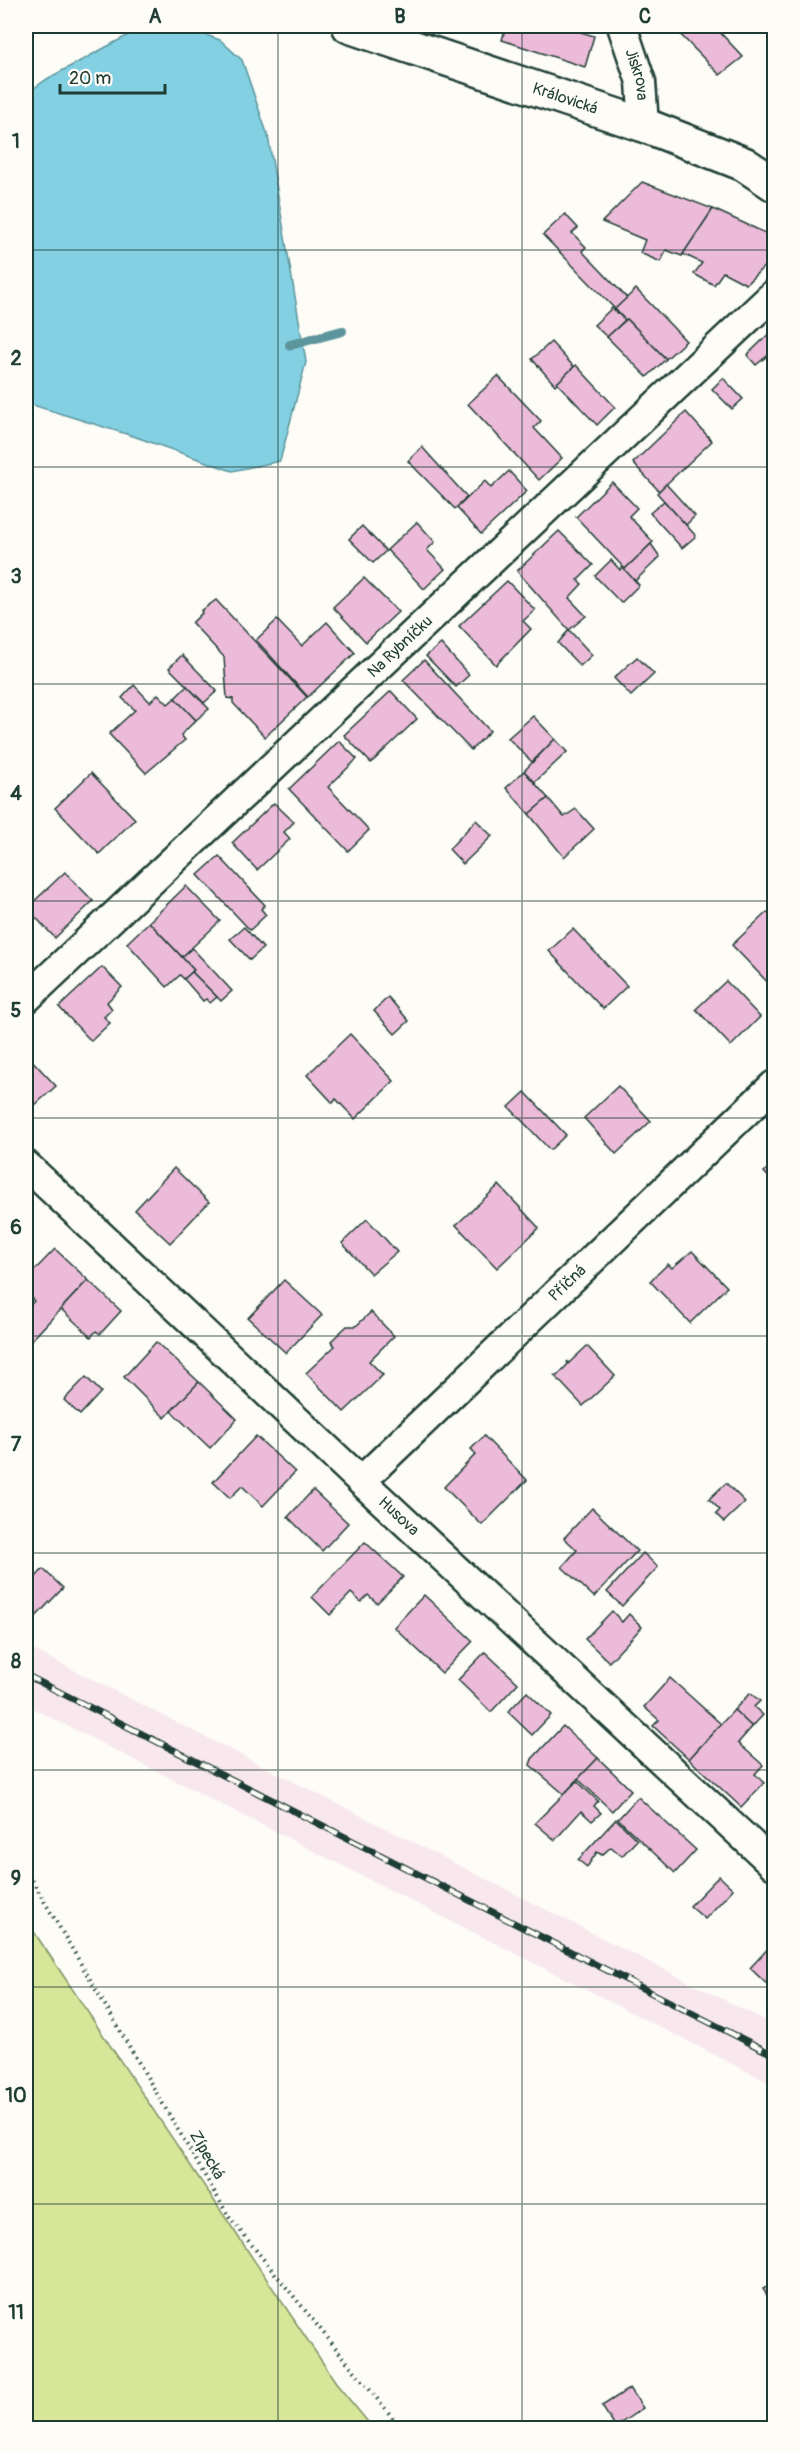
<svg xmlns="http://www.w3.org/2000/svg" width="800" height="2454" font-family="Pangolin,sans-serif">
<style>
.built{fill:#f8e8ee}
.green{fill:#d8e699;stroke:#7c9266;stroke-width:1.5}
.water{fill:#83d0e2;stroke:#5b959c;stroke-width:1.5}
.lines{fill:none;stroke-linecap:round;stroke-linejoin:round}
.stream{stroke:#5b959c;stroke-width:10}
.building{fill:#edbbda;stroke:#1f3d34;stroke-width:1.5}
.street-casing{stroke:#1f3d34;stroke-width:33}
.secondary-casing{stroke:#1f3d34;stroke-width:38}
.path{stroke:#1f3d34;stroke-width:4;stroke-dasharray:1.5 4.5;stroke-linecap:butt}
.street{stroke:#fdfcf7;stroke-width:28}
.secondary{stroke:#fdfcf7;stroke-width:33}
.rail-casing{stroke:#1f3d34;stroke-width:7}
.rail{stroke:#fdfcf7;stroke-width:4.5;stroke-dasharray:14;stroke-linecap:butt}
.grid{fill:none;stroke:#1f3d34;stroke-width:1.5;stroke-opacity:0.55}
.labels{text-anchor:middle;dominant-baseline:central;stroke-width:4.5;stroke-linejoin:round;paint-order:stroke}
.street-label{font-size:16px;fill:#1f3d34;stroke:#fdfcf7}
.neatline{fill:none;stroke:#1f3d34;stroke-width:2}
.grid-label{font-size:20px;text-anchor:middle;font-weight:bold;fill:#1f3d34}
</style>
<rect width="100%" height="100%" fill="#fdfcf7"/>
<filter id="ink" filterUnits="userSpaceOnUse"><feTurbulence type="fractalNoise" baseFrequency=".0167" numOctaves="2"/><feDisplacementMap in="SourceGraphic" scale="12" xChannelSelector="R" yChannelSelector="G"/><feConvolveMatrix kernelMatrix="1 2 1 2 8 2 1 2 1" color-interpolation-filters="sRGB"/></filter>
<g filter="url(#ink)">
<path class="built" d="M26,1646l748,379v60l-748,-380z"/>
<path class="green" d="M26,1920l313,467 34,41h-347z"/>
<path class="water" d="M145,26h35l40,14 22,20 26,76 38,226 -26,99 -48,10 -99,-35 -107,-33v-309l21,-15z"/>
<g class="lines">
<path class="stream" d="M290,345l52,-14"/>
</g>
<g class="building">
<path d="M506,26h55l33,10 -9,31 -83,-27z"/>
<path d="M679,26h35l29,31 -23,18 -45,-46z"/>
<path d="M642,182l71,27 -31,47 -16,-6 -5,12 -21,-9 5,-13 -43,-18z"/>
<path d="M713,209l61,28v20l-28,27 -23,-12 -9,13 -20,-11 8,-11 -19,-9z"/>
<path d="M565,214l13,14 -6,5 14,14 -4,4 45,47 -12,11 -72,-74z"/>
<path d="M636,289l50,52 -20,18 -39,-40 -2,1 -10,-11z"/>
<path d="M612,308l13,12 -18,17 -13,-12z"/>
<path d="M627,319l39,40 -19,18 -40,-40z"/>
<path d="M774,329v26l-2,-3 -16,13 -9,-10z"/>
<path d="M551,342l23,25 -19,18 -23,-26z"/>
<path d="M576,365l39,42 -18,18 -40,-42z"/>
<path d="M498,376l43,45 -7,7 28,30 -23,22 -71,-76z"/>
<path d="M723,378l20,21 -11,10 -20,-20z"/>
<path d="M686,412l26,29 -53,50 -26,-28z"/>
<path d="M422,447l45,50 -12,12 -47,-48z"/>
<path d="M509,471l18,20 -46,43 -24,-26 28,-27 6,7z"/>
<path d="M612,482l25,26 -8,8 24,26 -28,27 -49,-52z"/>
<path d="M666,484l29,32 -9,9 -29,-32z"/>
<path d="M664,501l32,35 -14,12 -32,-35z"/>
<path d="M417,522l18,20 -8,8 18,19 -21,20 -37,-39z"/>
<path d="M362,526l24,25 -13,12 -24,-24z"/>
<path d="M559,531l34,34 -15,15 4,4 -13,14 17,18 -17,14 -52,-59z"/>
<path d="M651,544l9,13 -25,24 -11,-11z"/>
<path d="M611,560l9,10 2,-3 17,18 -18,18 -26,-27z"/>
<path d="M364,578l34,34 -32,30 -33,-35z"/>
<path d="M507,581l28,29 -12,11 8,8 -35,36 -37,-39z"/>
<path d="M216,600l91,97 -42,40 -32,-34v-4l-6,-1 -3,-41 -32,-34 10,-10 -1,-2z"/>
<path d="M277,620l25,26 25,-24 28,31 -47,44 -52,-57z"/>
<path d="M569,630l23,25 -12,11 -22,-23z"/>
<path d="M441,644l28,31 -13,12 -30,-31z"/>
<path d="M182,655l35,36 -13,12 -35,-35z"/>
<path d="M637,657l17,17 -23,22 -17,-18z"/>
<path d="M424,660l66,71 -19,19 -68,-70z"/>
<path d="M134,685l16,17 8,-8 10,10 7,-6 21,22 -15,15 4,5 -39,33 -37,-39 26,-24 -13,-12z"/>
<path d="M187,686l22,23 -13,11 -21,-22z"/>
<path d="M391,691l26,28 -46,44 -27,-28z"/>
<path d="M533,716l22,23 -23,23 -24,-24z"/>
<path d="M555,739l12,13 -32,30 -11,-11z"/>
<path d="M339,741l18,18 -29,28 41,43 -21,21 -59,-62z"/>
<path d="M524,771l24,27 -19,16 -23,-26z"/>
<path d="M91,773l44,46 -36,35 -44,-46z"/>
<path d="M548,798l16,19 12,-8 18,20 -30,28 -35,-43z"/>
<path d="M274,803l20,19 -10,10 6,7 -33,31 -25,-27z"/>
<path d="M476,820l16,16 -29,28 -14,-15z"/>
<path d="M219,856l46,49 -4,4 5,6 -16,15 -52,-55z"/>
<path d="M65,872l28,29 -38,37 -28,-30z"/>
<path d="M186,886l34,35 -38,36 -33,-35z"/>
<path d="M767,912l7,8v69l-42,-44z"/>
<path d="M149,922l45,48 -10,9 -4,-4 -13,12 -40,-44z"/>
<path d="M244,927l19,21 -13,12 -20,-21z"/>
<path d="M573,929l54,57 -24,23 -54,-58z"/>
<path d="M192,948l40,43 -11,10 -29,-29 2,-2 -12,-13z"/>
<path d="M102,967l20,20 -15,15 5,7 -8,8 6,6 -19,18 -32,-34z"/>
<path d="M192,972l25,25 -7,6 -4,-4 -3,2 -19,-22z"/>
<path d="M726,981l34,36 -29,29 -35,-37z"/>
<path d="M388,997l21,24 -14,13 -21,-23z"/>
<path d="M350,1034l44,47 -39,38 -19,-20 -3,4 -26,-28z"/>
<path d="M26,1054l30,32 -30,27z"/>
<path d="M618,1086l33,35 -35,33 -32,-36z"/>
<path d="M525,1092l41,43 -16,15 -41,-43z"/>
<path d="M774,1162v21l-10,-11z"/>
<path d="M174,1168l35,34 -39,41 -35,-33z"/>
<path d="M499,1185l40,43 -42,40 -41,-43z"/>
<path d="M367,1219l30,33 -26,22 -29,-31z"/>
<path d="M55,1249l33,31 -62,66v-36l8,-9 -8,-9v-13z"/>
<path d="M692,1251l35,36 -37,36 -40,-42 18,-17 4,4z"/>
<path d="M88,1280l33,31 -21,23 -4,-3 -5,6 -30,-28z"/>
<path d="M284,1280l38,35 -36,38 -38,-35z"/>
<path d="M371,1312l23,24 -25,25 14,14 -39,37 -38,-39 29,-27 -4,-5 16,-15h9z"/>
<path d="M156,1342l43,40 -34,36 -41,-41z"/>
<path d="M587,1346l28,30 -32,30 -29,-31 3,1 11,-12 -1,-3 2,2z"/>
<path d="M86,1377l15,15 -21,23 -16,-15z"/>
<path d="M199,1382l38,37 -27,29 -39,-37z"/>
<path d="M256,1436l39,36 -32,34 -21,-20 -12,12 -17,-16z"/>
<path d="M484,1436l43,44 -45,45 -38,-38 32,-33 -5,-5z"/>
<path d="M726,1483l19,19 -21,20 -8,-8 4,-4 -11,-11z"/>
<path d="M313,1490l35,33 -26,28 -34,-34z"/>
<path d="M592,1508l45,43 -43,46 -32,-30 15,-17 -13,-12z"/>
<path d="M365,1542l38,35 -26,26 -9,-8 -7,7 -10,-9 -21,22 -18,-18z"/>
<path d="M643,1553l15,14 -36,39 -15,-14z"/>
<path d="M43,1569l20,19 -37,39v-39z"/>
<path d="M424,1595l49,46 -31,32 -48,-46z"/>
<path d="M612,1611l10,11 7,-8 13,13 -33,35 -24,-23z"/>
<path d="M485,1652l33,31 -27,29 -33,-32z"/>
<path d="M670,1678l51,46 -32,35 -36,-33 6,-6 -15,-13z"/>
<path d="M527,1692l24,23 -19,20 -24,-23z"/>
<path d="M750,1693l10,8 -6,6 9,8 -11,12 -18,-17z"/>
<path d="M734,1710l18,17 -14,16 25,22 -8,9 9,9 -23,24 -52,-48z"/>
<path d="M563,1726l35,32 -34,36 -34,-29 2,-6z"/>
<path d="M598,1758l33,32 -19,21 -34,-32z"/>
<path d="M577,1781l21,20 -4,5 7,7 -9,8 -11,-10 -26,29 -20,-17z"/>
<path d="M638,1797l58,53 -21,23 -57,-54z"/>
<path d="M616,1819l21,21 -15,16 -11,-9 -9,8 -5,-3 -10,15 -9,-7z"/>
<path d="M719,1876l14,13 -28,30 -15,-13z"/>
<path d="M774,1942v49l-24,-23z"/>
<path d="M774,2282v24l-11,-17z"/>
<path d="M630,2388l13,20 -28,19 -13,-21z"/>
</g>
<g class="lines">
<g class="street-casing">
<g id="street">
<path id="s1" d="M622,26l19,56 3,43"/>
<path id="s2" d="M26,999l748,-705"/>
<path id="s3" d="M26,1165l335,316 413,384"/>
<path id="s4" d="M361,1481l413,-396"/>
</g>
</g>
<g class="secondary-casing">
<g id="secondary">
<path id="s5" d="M349,26l295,99 100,39 30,20"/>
</g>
</g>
<path class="path" d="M26,1870l203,347 172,211"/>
<use href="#street" class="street"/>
<use href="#secondary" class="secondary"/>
<g class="rail-casing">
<path id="rail" d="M26,1675l748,380"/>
</g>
<use href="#rail" class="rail"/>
</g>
</g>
<path class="grid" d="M278,26v2402M522,26v2402M26,250h748M26,467h748M26,684h748M26,901h748M26,1118h748M26,1336h748M26,1553h748M26,1770h748M26,1987h748M26,2204h748"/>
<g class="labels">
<g class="street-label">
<text stroke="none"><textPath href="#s1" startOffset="51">Jiskrova</textPath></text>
<text stroke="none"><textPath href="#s5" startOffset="228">Královická</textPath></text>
<text stroke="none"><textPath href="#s2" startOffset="514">Na Rybníčku</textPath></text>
<text stroke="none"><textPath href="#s4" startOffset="286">Příčná</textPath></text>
<text stroke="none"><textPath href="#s3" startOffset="512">Husova</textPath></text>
<text transform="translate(207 2155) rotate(60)">Zípecká</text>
</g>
</g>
<rect width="800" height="2454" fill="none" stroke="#fdfcf7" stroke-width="66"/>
<path d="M60 84v9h105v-9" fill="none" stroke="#1f3d34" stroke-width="3"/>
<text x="69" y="84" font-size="18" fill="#1f3d34" stroke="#fdfcf7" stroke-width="4.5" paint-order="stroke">20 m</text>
<rect x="33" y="33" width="734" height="2388" class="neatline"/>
<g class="grid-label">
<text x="155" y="23">A</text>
<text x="400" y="23">B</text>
<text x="645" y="23">C</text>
<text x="16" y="148">1</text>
<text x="16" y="365">2</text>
<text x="16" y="583">3</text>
<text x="16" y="800">4</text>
<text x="16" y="1017">5</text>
<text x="16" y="1234">6</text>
<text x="16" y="1451">7</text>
<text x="16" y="1668">8</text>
<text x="16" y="1885">9</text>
<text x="16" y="2102">10</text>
<text x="16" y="2319">11</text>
</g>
</svg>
